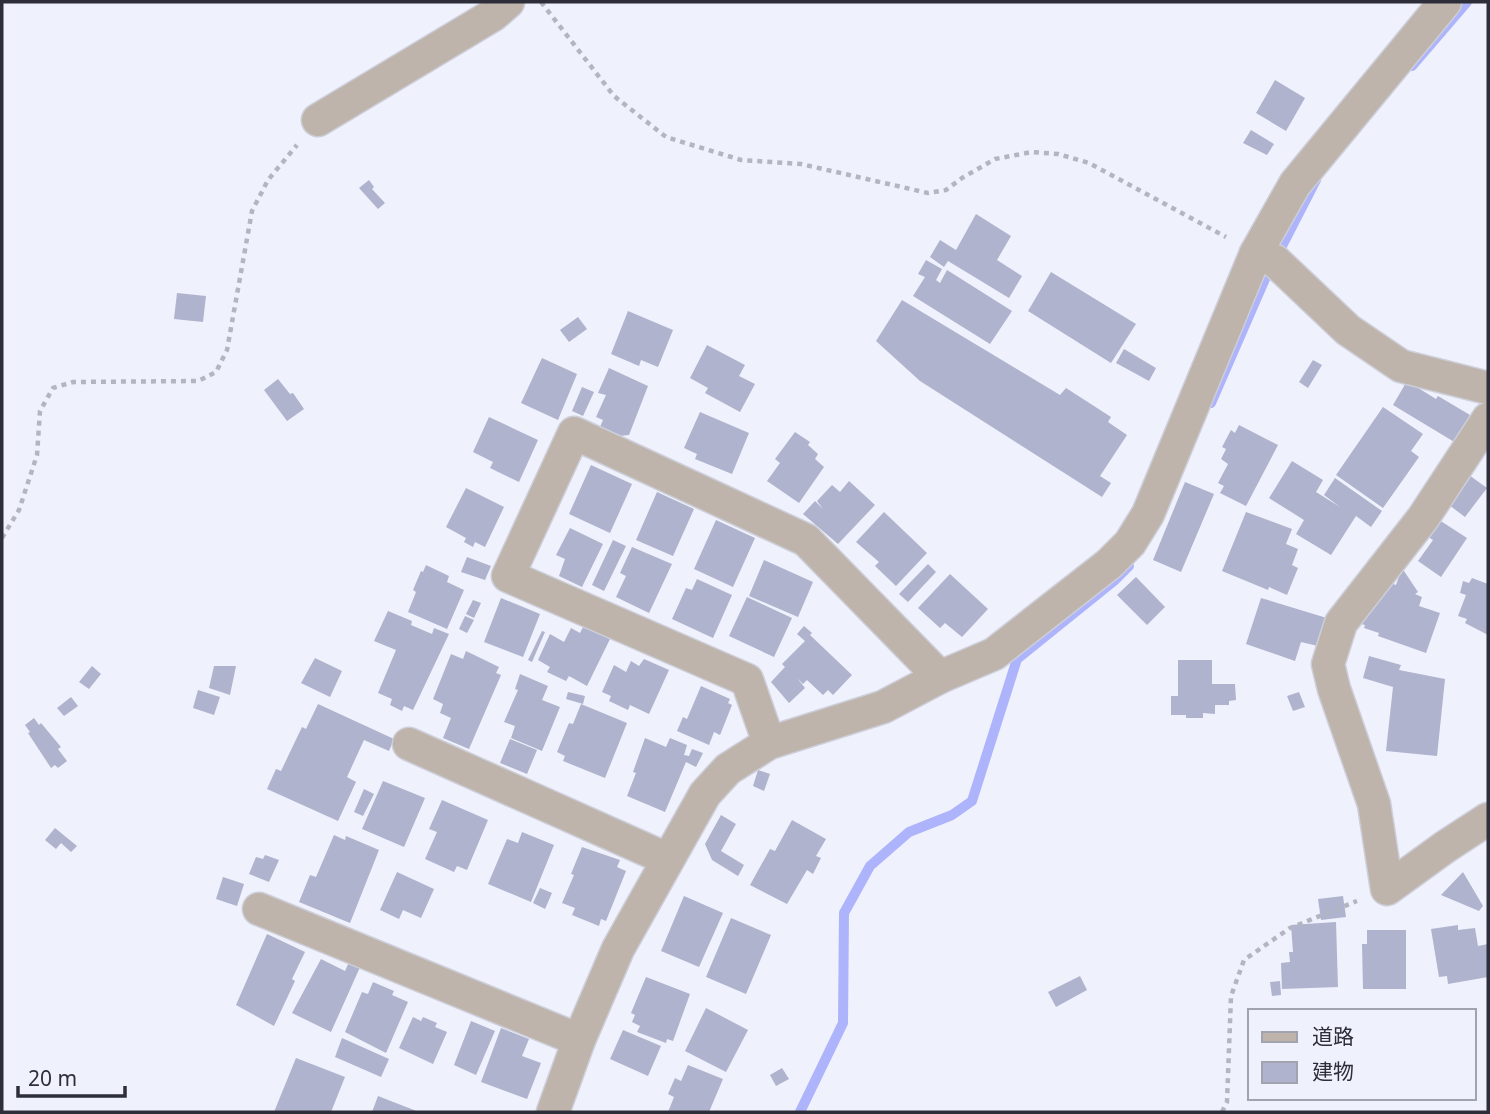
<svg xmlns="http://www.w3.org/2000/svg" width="1490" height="1114" font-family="'Noto Sans','Noto Sans JP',sans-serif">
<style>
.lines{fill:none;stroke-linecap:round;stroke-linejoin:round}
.stream{stroke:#adb4fb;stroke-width:10}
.building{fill:#afb3cd}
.street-casing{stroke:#ccced9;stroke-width:35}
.path{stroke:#b3b5c0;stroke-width:4.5;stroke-dasharray:5 5;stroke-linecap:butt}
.street{stroke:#beb4ab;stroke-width:32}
</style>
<rect width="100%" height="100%" fill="#eff1fc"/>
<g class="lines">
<g class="stream">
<path d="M1412,66l55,-64"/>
<path d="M1211,403l54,-124 51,-99"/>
<path d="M800,1112l43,-89 1,-110 26,-47 39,-34 43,-17 20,-14 45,-142 98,-79 14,-14"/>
</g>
</g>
<g class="building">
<path d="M1275,80l30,18 -19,33 -30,-18z"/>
<path d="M1251,130l23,14 -7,11 -24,-12z"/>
<path d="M369,180l5,7 -2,2 13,14 -7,6 -19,-21z"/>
<path d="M976,214l35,22 -14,24 25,16 -13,22 -61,-37 -4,6 -14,-10 10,-17 16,10z"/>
<path d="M926,260l16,9 -6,11 4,3 7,-13 65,41 -22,33 -77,-48 12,-19 -7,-3z"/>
<path d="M1051,272l85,52 -25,39 -83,-52z"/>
<path d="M177,293l29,3 -3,26 -29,-3z"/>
<path d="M902,300l158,95 6,-7 45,29 -3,5 19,13 -27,41 11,7 -9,14 -182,-116 -44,-40z"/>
<path d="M628,311l45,19 -15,37 -17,-7 -2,6 -28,-12z"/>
<path d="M578,317l9,12 -18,13 -9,-12z"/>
<path d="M707,345l38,20 -6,11 16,8 -15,28 -35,-19 3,-5 -18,-10z"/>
<path d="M1124,349l32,19 -7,13 -33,-18z"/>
<path d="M542,358l35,16 -19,46 -37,-17z"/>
<path d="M1313,360l9,5 -14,23 -9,-6z"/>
<path d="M609,368l39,18 -19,49 -10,1 -19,-9 3,-7 -7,-3 10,-22 -8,-2z"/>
<path d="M278,379l12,15 3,-1 11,16 -17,12 -23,-31z"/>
<path d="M1407,381l29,18 2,-3 32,19 -2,4 2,2 -14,22 -63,-38z"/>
<path d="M582,387l12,5 -11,24 -11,-5z"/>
<path d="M1383,407l40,27 -12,17 8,6 -36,51 -47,-33z"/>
<path d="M700,412l49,21 -17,41 -37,-15 2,-5 -13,-6z"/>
<path d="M489,417l49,23 -19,42 -29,-14 3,-6 -20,-10z"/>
<path d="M1239,425l39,20 -32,61 -26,-13 4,-7 -6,-3 10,-19 -7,-5 5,-10 -4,-2 9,-17 4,3z"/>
<path d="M795,432l15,10 -2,3 10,9 -3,5 9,8 -25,36 -32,-22 13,-18 -5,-4z"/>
<path d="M1292,461l31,19 -7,12 24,15 -16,-12 11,-17 47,33 -11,16 -15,-11 -25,39 -35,-21 8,-14 -35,-22z"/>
<path d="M591,465l41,19 -22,49 -41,-19z"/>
<path d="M1462,470l25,18 -22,29 -24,-18z"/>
<path d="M849,481l26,24 -37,39 -35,-30 12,-13 8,8 -6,-8 15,-16 8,7z"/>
<path d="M1185,482l29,12 -33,78 -28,-12z"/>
<path d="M466,488l38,19 -19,40 -10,-5 -2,5 -9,-5 2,-4 -20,-11z"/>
<path d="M657,492l37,17 -21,47 -37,-16z"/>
<path d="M884,512l43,41 -31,33 -21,-20 4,-4 -23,-20z"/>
<path d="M1246,512l46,17 -6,15 12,5 -6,16 6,3 -11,27 -18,-8 -1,3 -46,-19z"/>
<path d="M1433,516l34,22 -26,39 -23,-16 15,-21 -12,-8z"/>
<path d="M716,520l39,18 -22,49 -39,-18z"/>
<path d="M570,528l33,16 -21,43 -23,-11 6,-17 -9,-4z"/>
<path d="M613,540l13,6 -22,45 -12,-6z"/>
<path d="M632,547l40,17 -23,49 -33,-16 10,-21 -6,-3z"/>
<path d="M467,557l24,9 -6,14 -24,-8z"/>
<path d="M764,560l49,22 -15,35 -49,-21z"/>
<path d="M928,564l8,8 -28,30 -9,-8z"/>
<path d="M426,565l23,11 -2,6 17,8 -17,39 -39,-17 8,-20 -3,-2 8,-19 2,1z"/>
<path d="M1402,568l16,24 -3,2 7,3 -3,9 21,7 -14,40 -48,-17 1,-3 -15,-5 1,-3 -4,-1 9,-25 8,2 5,-16 7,-2 6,2z"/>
<path d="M950,574l38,35 -26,28 -17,-14 -5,5 -22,-20z"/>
<path d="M1136,577l29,30 -18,18 -30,-30z"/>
<path d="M1472,578l16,6v51l-23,-12 2,-4 -9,-3 8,-21 -6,-2 3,-12 6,2z"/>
<path d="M697,579l35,16 -19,43 -41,-19 14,-31 6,2z"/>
<path d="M747,597l45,21 -18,39 -45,-21z"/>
<path d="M501,598l39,16 -17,43 -39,-15z"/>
<path d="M1261,598l69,21 -8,28 -21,-5 -6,19 -49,-17z"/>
<path d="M473,600l8,3 -7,15 -8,-4z"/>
<path d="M388,611l24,10 -1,4 21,9 2,-6 15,6 -36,76 -9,-4 -2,5 -12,-6 2,-6 -14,-6 18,-43 -22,-9z"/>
<path d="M465,616l9,4 -7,13 -8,-4z"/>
<path d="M804,626l8,7 -2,2 42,40 -19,20 -5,-5 -5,5 -16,-15 -4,4 -6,-6 8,10 -16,15 -18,-21 14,-15 -3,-3 23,-23 -8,-7z"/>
<path d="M583,627l27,12 -23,47 -18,-10 -3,5 -19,-9 3,-5 -12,-7 12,-26 14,8 7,-14 9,5z"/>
<path d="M542,631l3,1 -13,30 -4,-2z"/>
<path d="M466,651l33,16 -3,6 5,2 -32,74 -26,-11 8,-20 -11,-5 3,-9 -10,-5 18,-45 12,5z"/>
<path d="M1369,656l32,9 -2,5 46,9 -8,77 -51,-5 7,-64 -30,-9z"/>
<path d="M315,658l27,13 -12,26 -29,-14z"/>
<path d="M644,659l25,11 -20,44 -19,-9 -2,5 -19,-9 2,-5 -9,-4 12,-27 12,7 5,-11 8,5z"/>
<path d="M1178,660h34v24h23l1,16 -7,1v4h-14v9l-12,-1v5h-17v-3h-15v-19h7z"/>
<path d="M92,666l9,8 -12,15 -10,-7z"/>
<path d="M214,666h22l-6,29 -21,-7z"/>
<path d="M520,674l28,12 -6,14 18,7 -18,44 -31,-13 4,-12 -11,-4 14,-32 -3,-1z"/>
<path d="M701,686l29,13 -2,4 4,2 -12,30 -6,-3 -5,13 -32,-14 6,-14 4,2z"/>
<path d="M198,690l22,7 -6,18 -21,-7z"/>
<path d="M568,692l17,4 -2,8 -17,-5z"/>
<path d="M1299,692l6,15 -12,4 -6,-15z"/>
<path d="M71,697l7,9 -14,10 -7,-8z"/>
<path d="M318,704l76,35 -5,12 -25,-11 -17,37 9,5 -18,39 -71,-32 9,-20 5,2 21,-44 4,2z"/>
<path d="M581,704l46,19 -22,55 -42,-17 2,-5 -8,-4 12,-29 4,1z"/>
<path d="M34,718l5,7 2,-2 20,24 -3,2 9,12 -9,7 -3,-3 -4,3 -23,-35 2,-1 -5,-7z"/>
<path d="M645,738l21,9 4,-9 17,7 -3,10 5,1 3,-7 11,4 -7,14 -10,-5 -21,50 -38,-16 9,-23 -3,-1z"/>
<path d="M510,739l27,11 -10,24 -27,-11z"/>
<path d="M758,770l12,4 -6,17 -11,-5z"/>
<path d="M383,781l42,17 -21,49 -42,-18z"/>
<path d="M364,789l10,5 -11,22 -9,-4z"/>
<path d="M442,800l46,20 -21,50 -10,-4 -3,6 -29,-13 12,-27 -8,-3z"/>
<path d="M721,815l15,9 -15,27 23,14 -6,11 -26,-16 -7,-16z"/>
<path d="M792,820l34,19 -10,17 5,2 -8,16 -6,-4 -20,34 -37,-19 20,-36 5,2z"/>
<path d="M55,828l22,18 -6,6 -10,-9 -5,6 -11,-9z"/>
<path d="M522,832l32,13 -23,57 -43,-18 19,-45 11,4z"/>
<path d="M334,835l11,5 1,-4 33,14 -29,73 -51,-21 11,-27 6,2z"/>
<path d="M582,847l38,13 -3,7 9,4 -20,50 -5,-2 -2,7 -27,-11 3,-7 -13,-5 12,-28 -3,-1z"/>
<path d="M265,855l14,5 -10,22 -20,-8 7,-17 7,2z"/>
<path d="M397,872l37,17 -13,29 -18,-8 -4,9 -19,-9z"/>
<path d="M1463,872l20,34 -4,5 -38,-16z"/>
<path d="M223,877l21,7 -7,22 -21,-7z"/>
<path d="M540,888l12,5 -7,16 -12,-6z"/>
<path d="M684,896l39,17 -24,54 -38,-16z"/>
<path d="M1343,896l3,21 -25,3 -3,-21z"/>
<path d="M731,918l40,17 -25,59 -40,-17z"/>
<path d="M1336,922l2,65 -56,2 -1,-26 9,-1 -1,-10h4l-2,-27z"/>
<path d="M1458,925v5l17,-2 3,18 10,-2v33l-40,7 -1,-8 -8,1 -8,-48z"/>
<path d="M1367,930h39v59h-43l-1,-45h5z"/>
<path d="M267,934l38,18 -13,27 3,2 -21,45 -38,-21z"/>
<path d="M321,959l24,12 5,-11 11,5 -30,67 -39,-19z"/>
<path d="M1080,976l7,14 -31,17 -8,-15z"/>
<path d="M646,977l44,17 -17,47 -6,-2 -1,4 -29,-11 3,-6 -8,-4 3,-7 -4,-2z"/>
<path d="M1280,981l1,14 -9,1 -2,-14z"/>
<path d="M373,982l21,9 -2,4 16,7 -22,51 -41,-21 17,-40 6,2z"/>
<path d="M706,1008l42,22 -22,42 -41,-21z"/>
<path d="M413,1017l8,4 2,-4 14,6 -2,4 12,5 -14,32 -34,-16z"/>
<path d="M471,1021l24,10 -19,44 -22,-10z"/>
<path d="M501,1028l28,11 -7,17 19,7 -14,36 -46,-17z"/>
<path d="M623,1030l38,16 -13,30 -38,-17z"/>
<path d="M342,1038l47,21 -8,18 -46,-20z"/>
<path d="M296,1058l49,19 -14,35h-57z"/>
<path d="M688,1065l35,14 -14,33h-41l6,-15 -6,-3 7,-16 6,3z"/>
<path d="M782,1068l7,11 -13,7 -6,-11z"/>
<path d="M378,1096l41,16h-47z"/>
</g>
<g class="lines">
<g class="street-casing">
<g id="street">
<path d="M318,120l175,-105 15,-13"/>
<path d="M1256,253l19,8 73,69 53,36 87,22"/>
<path d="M1488,419l-65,99 -82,105 -13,41 6,25 40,115 13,85 58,-42 43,-28"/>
<path d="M769,743l-22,-63 -239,-104 66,-143 232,107 134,137"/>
<path d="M409,744l258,115"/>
<path d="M259,909l320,131"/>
<path d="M553,1112l26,-72 39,-91 87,-155 23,-25 41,-26 114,-36 57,-30 54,-23 115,-90 21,-21 18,-29 108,-261 39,-69 150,-182"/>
</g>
</g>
<g class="path">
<path d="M541,2l73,94 52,41 75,23 60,4 127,29 18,-3 16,-12 33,-19 37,-7 26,2 31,9 137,74"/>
<path d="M2,538l17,-28 18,-55 3,-44 13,-23 20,-6 125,-1 18,-9 11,-22 25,-139 16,-31 29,-35"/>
<path d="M1222,1112l5,-10 4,-106 13,-36 46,-32 67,-27"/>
</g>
<use href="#street" class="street"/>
</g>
<rect width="1490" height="1114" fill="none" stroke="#2d2e39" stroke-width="7"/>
<rect x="1248" y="1009" width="228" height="91" fill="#eff1fc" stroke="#a1a3ae" stroke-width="2"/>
<rect x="1262" y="1032" width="35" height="10" fill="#beb4ab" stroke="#a1a3ae" stroke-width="2"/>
<text x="1312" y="1044" font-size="21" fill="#2d2e39">道路</text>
<rect x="1262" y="1062" width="35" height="21" fill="#afb3cd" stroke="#a1a3ae" stroke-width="2"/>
<text x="1312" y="1079" font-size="21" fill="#2d2e39">建物</text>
<path d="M18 1086v10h107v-10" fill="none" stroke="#2d2e39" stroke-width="3.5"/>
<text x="28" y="1086" font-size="21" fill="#2d2e39" stroke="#eff1fc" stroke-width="5" paint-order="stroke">20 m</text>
</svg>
